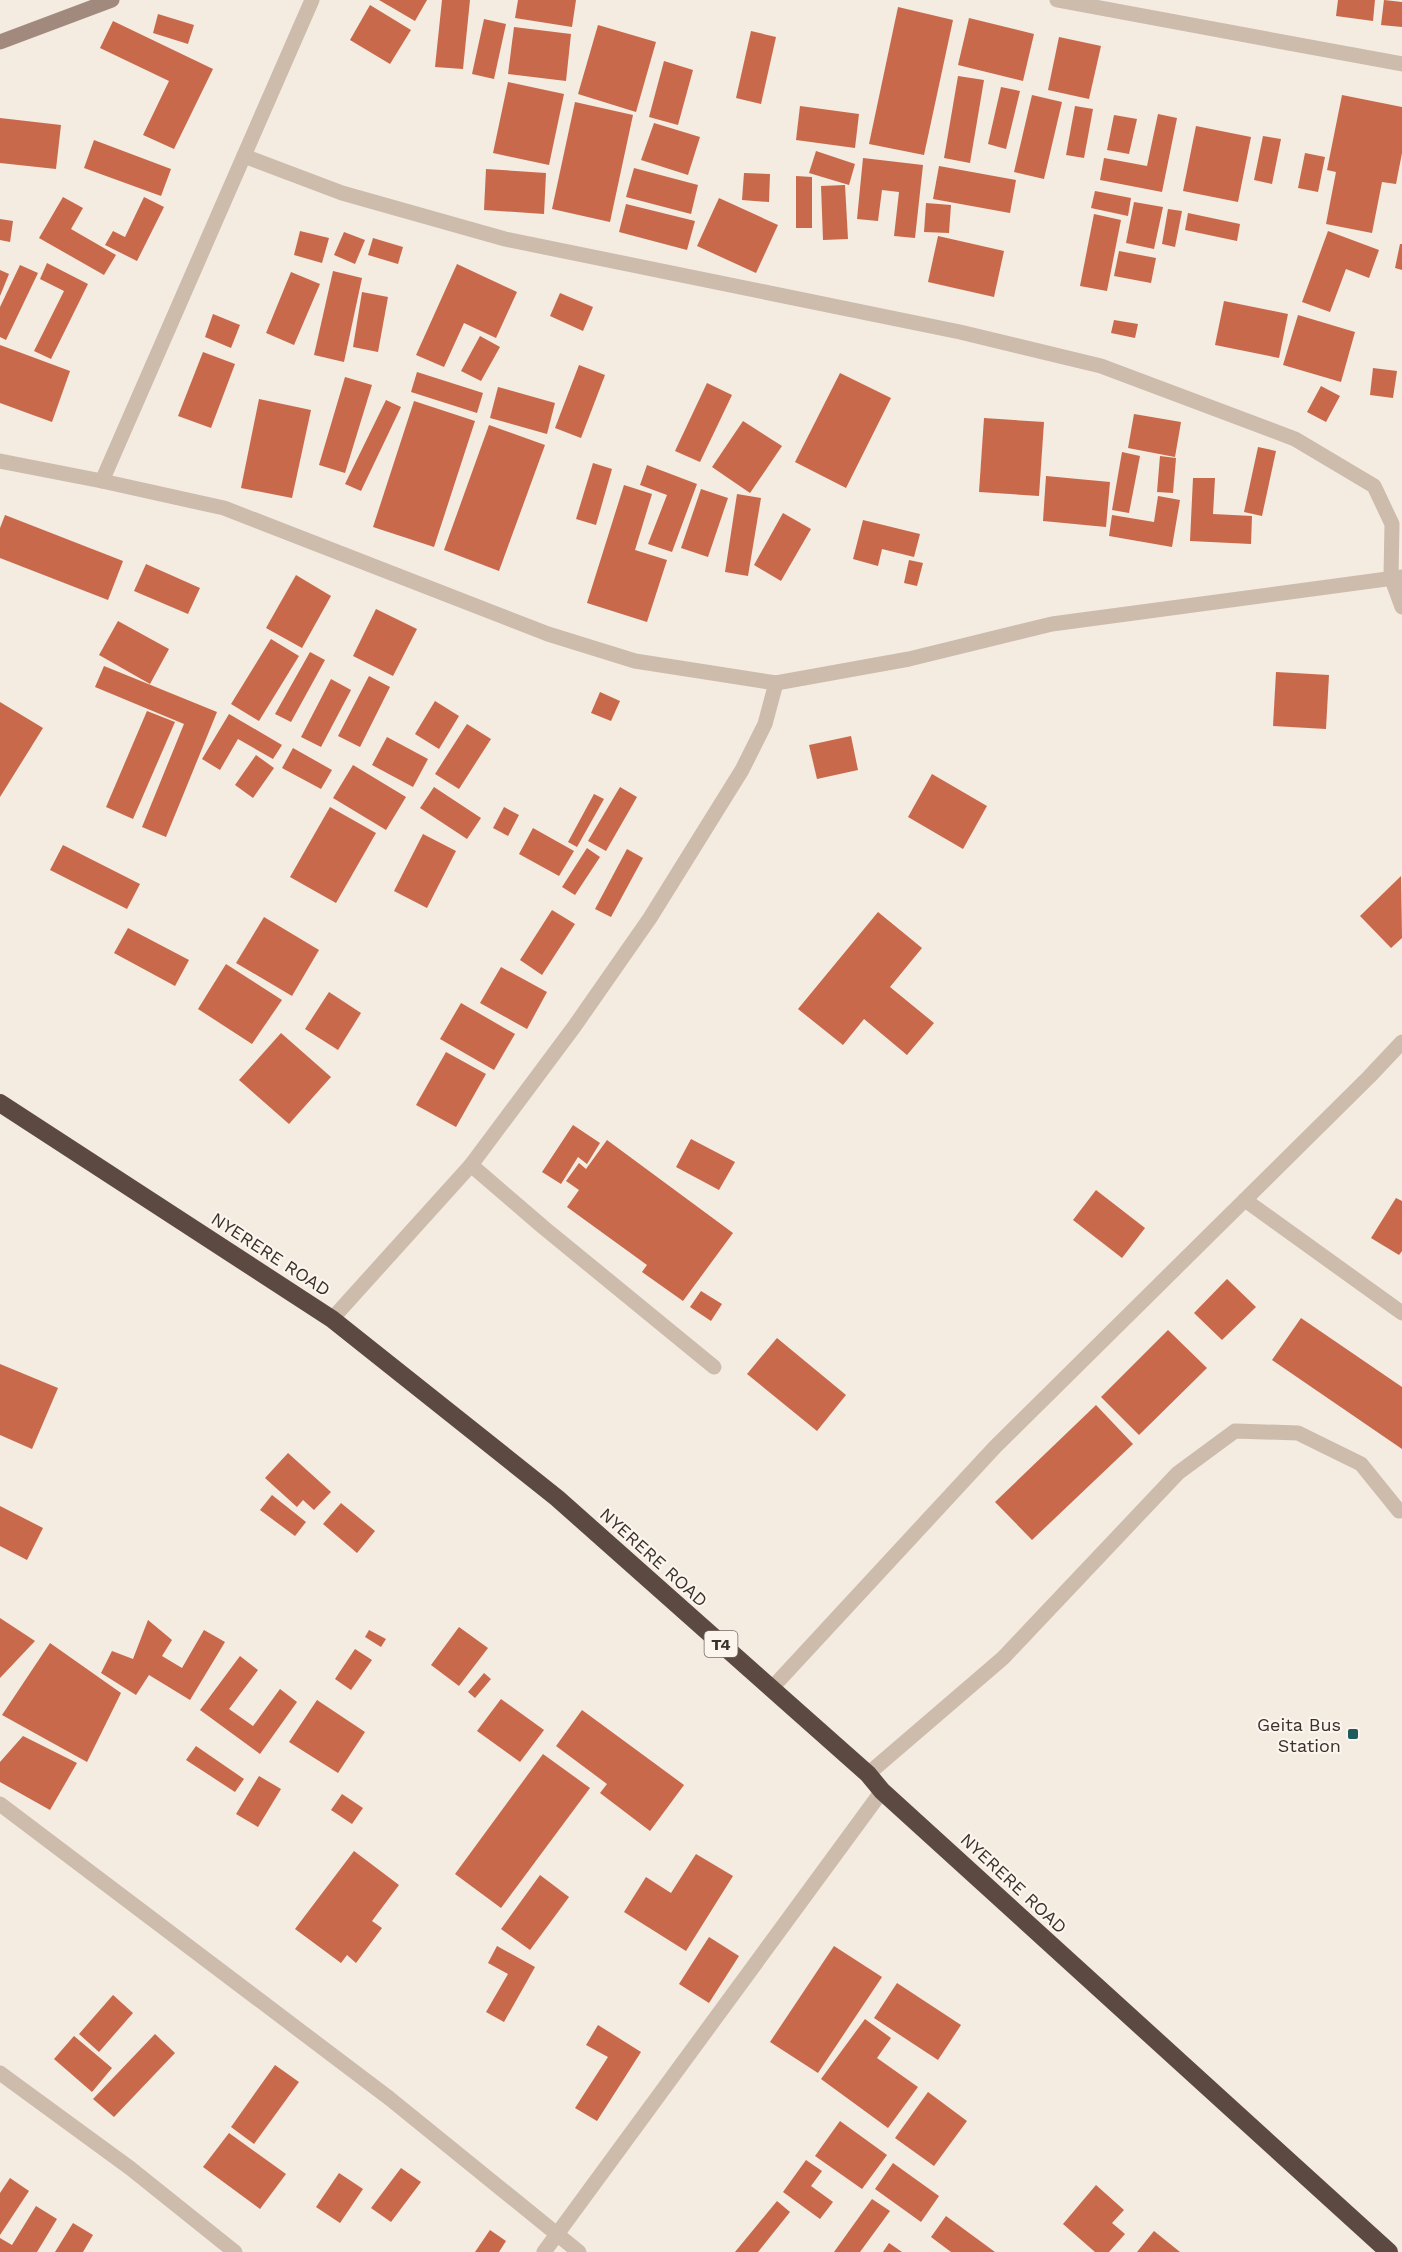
<svg xmlns="http://www.w3.org/2000/svg" width="1402" height="2252" font-family="'Work Sans',sans-serif">
<style>
.building{fill:#c8694b}
.lines{fill:none;stroke-linecap:round;stroke-linejoin:round}
.lane{stroke:#cdbbac;stroke-width:15}
.street{stroke:#cdbbac;stroke-width:15}
.secondary{stroke:#a18a7d;stroke-width:15}
.highway{stroke:#5c4a42;stroke-width:18}
.poi-dot{fill:#1f5a5e;stroke:#fbf5ee;stroke-width:2}
.labels{text-anchor:middle;dominant-baseline:central;stroke-width:4.5;stroke-linejoin:round;paint-order:stroke}
.shield{fill:#fbf5ee;stroke:#756b66;stroke-width:1.5}
.shield-label{font-size:16px;font-weight:bold;fill:#3b302b}
.street-label{font-size:18px;fill:#3b302b;stroke:#fbf5ee}
.poi-label{font-size:18px;fill:#3b302b;stroke:#fbf5ee;text-anchor:end}
</style>
<rect width="100%" height="100%" fill="#f4ebe1"/>
<g class="building">
<path d="M379,0h48l-12,21z"/>
<path d="M442,0h28l-7,69 -28,-2z"/>
<path d="M518,0h58l-4,27 -57,-9z"/>
<path d="M1338,0h37l-2,21 -37,-5z"/>
<path d="M1384,0l18,2v25l-21,-2z"/>
<path d="M370,5l41,25 -21,34 -40,-24z"/>
<path d="M898,7l55,13 -29,135 -55,-11z"/>
<path d="M158,14l36,11 -6,19 -35,-11z"/>
<path d="M969,18l65,16 -11,47 -65,-16z"/>
<path d="M484,19l22,5 -12,55 -22,-5z"/>
<path d="M113,21l100,48 -39,80 -31,-14 26,-54 -69,-33z"/>
<path d="M598,25l58,17 -20,70 -58,-18z"/>
<path d="M514,27l57,7 -5,47 -58,-7z"/>
<path d="M751,31l25,6 -15,67 -25,-6z"/>
<path d="M1059,37l42,9 -12,53 -41,-9z"/>
<path d="M664,61l29,9 -15,55 -29,-8z"/>
<path d="M958,76l26,4 -14,83 -26,-5z"/>
<path d="M508,82l56,12 -15,71 -56,-12z"/>
<path d="M1001,87l19,4 -14,58 -18,-5z"/>
<path d="M1032,95l30,7 -18,77 -30,-7z"/>
<path d="M1342,95l60,12v46l-6,31 -14,-2 -10,51 -46,-9 10,-52 -9,-2z"/>
<path d="M575,102l58,13 -23,107 -58,-13z"/>
<path d="M800,106l59,8 -4,34 -59,-8z"/>
<path d="M1075,106l18,3 -9,49 -18,-3z"/>
<path d="M1158,114l19,4 -15,74 -62,-12 4,-22 43,8z"/>
<path d="M1114,115l23,4 -8,35 -22,-4z"/>
<path d="M0,118l61,7 -5,44 -56,-6z"/>
<path d="M654,123l46,14 -12,38 -47,-15z"/>
<path d="M1196,126l55,11 -13,65 -55,-11z"/>
<path d="M1263,136l18,3 -9,45 -18,-4z"/>
<path d="M94,140l77,29 -10,27 -77,-28z"/>
<path d="M816,151l39,13 -6,21 -40,-12z"/>
<path d="M1305,153l20,4 -7,35 -20,-4z"/>
<path d="M863,158l60,7 -8,73 -21,-2 5,-44 -17,-2 -4,31 -21,-2z"/>
<path d="M939,166l77,14 -6,33 -77,-14z"/>
<path d="M634,168l64,17 -7,29 -65,-17z"/>
<path d="M486,169l60,4 -2,41 -60,-4z"/>
<path d="M744,173l26,1 -1,28 -27,-2z"/>
<path d="M796,176l16,1v51h-16z"/>
<path d="M845,185l3,54 -25,1 -2,-54z"/>
<path d="M1095,191l36,7 -3,18 -37,-8z"/>
<path d="M63,197l20,11 -12,21 45,26 -12,20 -65,-37z"/>
<path d="M144,197l20,10 -27,54 -32,-16 8,-14 12,6z"/>
<path d="M719,198l59,27 -22,48 -59,-27z"/>
<path d="M1134,202l29,5 -9,42 -28,-6z"/>
<path d="M926,203l25,2 -2,28 -25,-1z"/>
<path d="M626,204l69,17 -8,29 -68,-18z"/>
<path d="M1168,209l14,2 -7,36 -13,-3z"/>
<path d="M1188,213l52,11 -3,17 -52,-11z"/>
<path d="M1094,214l27,6 -14,71 -27,-5z"/>
<path d="M0,219l13,2 -3,21 -10,-2z"/>
<path d="M300,231l29,7 -7,25 -28,-8z"/>
<path d="M1328,231l51,19 -10,28 -23,-9 -16,43 -28,-10z"/>
<path d="M344,232l21,8 -10,24 -21,-9z"/>
<path d="M938,236l66,15 -10,46 -66,-15z"/>
<path d="M373,238l30,9 -5,17 -30,-9z"/>
<path d="M1400,244h2v26l-7,-2z"/>
<path d="M1119,251l37,7 -5,25 -37,-7z"/>
<path d="M47,263l41,21 -37,75 -17,-8 30,-60 -24,-12z"/>
<path d="M457,264l60,28 -21,46 -32,-15 -20,44 -28,-12z"/>
<path d="M20,265l18,8 -32,67 -6,-3v-30z"/>
<path d="M0,270l9,4 -9,22z"/>
<path d="M333,271l29,7 -18,84 -30,-7z"/>
<path d="M291,272l29,12 -26,61 -28,-12z"/>
<path d="M362,292l26,5 -10,55 -25,-5z"/>
<path d="M560,293l33,14 -10,24 -33,-15z"/>
<path d="M1224,301l64,13 -9,44 -64,-13z"/>
<path d="M213,314l27,11 -9,23 -26,-11z"/>
<path d="M1298,315l57,17 -14,50 -58,-17z"/>
<path d="M1114,320l24,4 -3,14 -24,-5z"/>
<path d="M480,336l20,11 -19,34 -20,-10z"/>
<path d="M0,345l70,26 -18,51 -52,-19z"/>
<path d="M203,352l32,12 -24,64 -33,-12z"/>
<path d="M579,365l26,10 -24,63 -26,-10z"/>
<path d="M1373,368l24,3 -4,27 -23,-3z"/>
<path d="M417,372l66,21 -6,20 -66,-21z"/>
<path d="M840,373l51,25 -45,90 -51,-26z"/>
<path d="M345,377l27,8 -27,88 -26,-8z"/>
<path d="M707,383l25,12 -32,67 -25,-11z"/>
<path d="M1321,386l19,10 -14,26 -19,-10z"/>
<path d="M498,387l57,16 -8,31 -57,-16z"/>
<path d="M259,399l52,11 -19,88 -51,-10z"/>
<path d="M386,400l15,7 -40,84 -16,-7z"/>
<path d="M414,401l61,20 -41,126 -61,-20z"/>
<path d="M1134,414l47,8 -6,35 -47,-9z"/>
<path d="M984,418l60,4 -5,74 -60,-4z"/>
<path d="M743,421l39,25 -32,47 -38,-26z"/>
<path d="M489,425l56,20 -46,126 -55,-21z"/>
<path d="M1258,447l18,4 -14,65 -18,-4z"/>
<path d="M1122,452l18,4 -11,57 -17,-3z"/>
<path d="M1160,456l16,2 -3,35 -16,-1z"/>
<path d="M593,463l19,6 -16,56 -20,-6z"/>
<path d="M647,465l50,19 -25,68 -24,-8 19,-49 -27,-10z"/>
<path d="M1046,476l64,6 -4,45 -63,-6z"/>
<path d="M1193,478h22l-2,36 39,2 -1,28 -61,-3z"/>
<path d="M624,485l28,9 -17,56 32,10 -20,62 -60,-19z"/>
<path d="M701,489l27,9 -20,59 -27,-9z"/>
<path d="M737,494l24,4 -13,78 -23,-4z"/>
<path d="M1158,496l22,4 -8,47 -63,-11 3,-21 42,7z"/>
<path d="M783,513l28,16 -30,52 -27,-16z"/>
<path d="M5,515l118,46 -15,39 -108,-42v-30z"/>
<path d="M863,520l57,14 -6,23 -32,-8 -4,17 -25,-7z"/>
<path d="M909,560l14,3 -6,23 -13,-3z"/>
<path d="M146,564l54,24 -12,26 -54,-23z"/>
<path d="M296,575l35,21 -29,52 -36,-20z"/>
<path d="M376,609l41,20 -24,47 -40,-20z"/>
<path d="M118,621l51,28 -19,35 -51,-29z"/>
<path d="M271,639l28,17 -40,65 -28,-17z"/>
<path d="M310,652l15,8 -34,62 -16,-8z"/>
<path d="M104,666l113,46 -51,125 -24,-10 42,-103 -89,-37z"/>
<path d="M1276,672l53,3 -3,54 -53,-3z"/>
<path d="M369,676l21,11 -30,60 -22,-11z"/>
<path d="M331,679l20,11 -30,57 -20,-10z"/>
<path d="M600,692l20,9 -9,20 -20,-8z"/>
<path d="M435,701l24,15 -20,33 -24,-15z"/>
<path d="M0,702l43,26 -43,69z"/>
<path d="M147,711l28,11 -42,97 -27,-12z"/>
<path d="M229,714l53,31 -9,14 -35,-20 -18,31 -18,-11z"/>
<path d="M467,724l24,15 -32,50 -24,-15z"/>
<path d="M851,736l7,34 -41,9 -8,-34z"/>
<path d="M387,737l41,22 -15,28 -41,-22z"/>
<path d="M293,748l39,22 -11,19 -39,-21z"/>
<path d="M256,755l18,13 -21,30 -18,-13z"/>
<path d="M353,765l53,32 -20,33 -53,-32z"/>
<path d="M932,774l55,32 -24,43 -55,-32z"/>
<path d="M434,787l47,31 -14,21 -47,-31z"/>
<path d="M620,787l17,10 -31,54 -18,-10z"/>
<path d="M594,794l10,5 -27,48 -9,-5z"/>
<path d="M330,807l46,26 -40,70 -46,-26z"/>
<path d="M504,807l15,8 -11,21 -15,-8z"/>
<path d="M533,828l41,23 -15,25 -40,-22z"/>
<path d="M423,834l33,17 -29,57 -33,-17z"/>
<path d="M63,845l77,39 -13,25 -77,-39z"/>
<path d="M587,848l13,9 -25,38 -13,-8z"/>
<path d="M627,849l16,9 -32,59 -16,-8z"/>
<path d="M1401,876l1,62 -11,10 -31,-32z"/>
<path d="M552,910l23,14 -33,51 -22,-15z"/>
<path d="M878,912l44,36 -32,39 44,36 -27,32 -43,-36 -21,26 -45,-36z"/>
<path d="M264,917l55,33 -27,46 -56,-33z"/>
<path d="M128,928l61,32 -14,26 -61,-33z"/>
<path d="M226,964l56,36 -30,44 -54,-35z"/>
<path d="M501,967l46,25 -20,37 -47,-26z"/>
<path d="M329,992l32,21 -23,37 -33,-21z"/>
<path d="M461,1003l54,31 -21,36 -54,-31z"/>
<path d="M281,1033l50,44 -42,47 -50,-44z"/>
<path d="M446,1052l40,22 -30,53 -40,-22z"/>
<path d="M573,1125l27,18 -13,21 -9,-7 -17,27 -19,-12z"/>
<path d="M691,1139l44,23 -16,28 -43,-23z"/>
<path d="M607,1140l126,93 -50,68 -41,-29 5,-7 -80,-58 12,-17 -13,-9 13,-18 7,6z"/>
<path d="M1096,1190l49,38 -23,30 -49,-38z"/>
<path d="M1396,1198l6,3v50l-3,4 -28,-17z"/>
<path d="M1227,1279l29,28 -34,33 -28,-27z"/>
<path d="M701,1291l21,13 -11,17 -21,-14z"/>
<path d="M1301,1318l101,69v62l-130,-89z"/>
<path d="M1168,1330l39,38 -68,67 -38,-38z"/>
<path d="M777,1338l69,57 -29,36 -70,-57z"/>
<path d="M0,1364l58,24 -26,61 -32,-14z"/>
<path d="M1096,1405l37,39 -101,96 -37,-38z"/>
<path d="M288,1453l43,39 -17,18 -11,-10 -6,7 -32,-29z"/>
<path d="M272,1495l34,27 -11,14 -35,-26z"/>
<path d="M341,1503l34,28 -18,22 -34,-29z"/>
<path d="M0,1506l43,22 -16,32 -27,-14z"/>
<path d="M0,1618l35,23 -35,37z"/>
<path d="M148,1620l24,20 -10,16 20,12 22,-38 21,12 -35,58 -41,-25 -13,20 -35,-22 11,-22 21,8z"/>
<path d="M459,1627l29,21 -29,38 -28,-21z"/>
<path d="M369,1630l17,9 -5,8 -16,-10z"/>
<path d="M50,1643l71,50 -34,69 -85,-47z"/>
<path d="M355,1649l17,11 -21,30 -16,-11z"/>
<path d="M240,1656l18,14 -29,39 24,17 27,-37 17,13 -37,52 -60,-44z"/>
<path d="M484,1673l7,6 -16,19 -7,-6z"/>
<path d="M501,1699l43,31 -24,32 -43,-31z"/>
<path d="M317,1700l48,32 -27,41 -49,-31z"/>
<path d="M582,1710l102,75 -34,46 -50,-38 7,-9 -51,-38z"/>
<path d="M23,1736l54,27 -27,47 -50,-28v-20z"/>
<path d="M196,1746l48,33 -9,13 -49,-32z"/>
<path d="M543,1754l47,34 -89,120 -46,-34z"/>
<path d="M259,1776l22,13 -23,38 -22,-13z"/>
<path d="M342,1794l21,14 -11,16 -21,-14z"/>
<path d="M354,1851l45,34 -27,36 10,7 -26,35 -9,-8 -6,8 -46,-34z"/>
<path d="M696,1854l37,22 -47,75 -62,-39 22,-35 25,16z"/>
<path d="M540,1875l29,22 -39,53 -29,-21z"/>
<path d="M709,1937l30,19 -30,47 -30,-19z"/>
<path d="M497,1946l38,21 -31,55 -18,-10 22,-38 -20,-11z"/>
<path d="M834,1946l48,31 -64,96 -48,-31z"/>
<path d="M897,1983l64,42 -23,35 -64,-42z"/>
<path d="M113,1995l20,18 -34,39 -20,-18z"/>
<path d="M865,2019l26,19 -14,20 41,29 -30,41 -67,-49z"/>
<path d="M598,2025l43,27 -44,69 -22,-13 33,-51 -22,-12z"/>
<path d="M155,2034l20,19 -61,64 -21,-18z"/>
<path d="M74,2036l38,32 -20,24 -38,-33z"/>
<path d="M275,2065l24,17 -45,62 -23,-17z"/>
<path d="M928,2092l39,29 -33,45 -39,-28z"/>
<path d="M840,2121l47,34 -25,34 -47,-33z"/>
<path d="M229,2133l57,41 -26,35 -57,-42z"/>
<path d="M806,2160l16,11 -11,15 22,16 -13,17 -37,-27z"/>
<path d="M893,2163l46,33 -18,26 -46,-33z"/>
<path d="M401,2168l20,14 -30,40 -20,-14z"/>
<path d="M339,2173l24,16 -23,34 -24,-16z"/>
<path d="M10,2178l19,13 -29,44v-42z"/>
<path d="M1096,2185l28,25 -12,13 13,11 -16,18h-14l-32,-28z"/>
<path d="M872,2199l18,12 -30,41h-26z"/>
<path d="M777,2201l13,11 -32,40h-23z"/>
<path d="M36,2206l21,13 -20,33h-37v-14l12,7z"/>
<path d="M946,2216l49,36h-44l-20,-15z"/>
<path d="M73,2223l20,12 -10,17h-28z"/>
<path d="M490,2230l16,11 -7,11h-24z"/>
<path d="M1154,2231l26,21h-43z"/>
<path d="M889,2243l13,9h-19z"/>
</g>
<g class="lines">
<g class="lane">
<path d="M471,1165l72,62 171,140"/>
<path d="M868,1774l135,-116 175,-185 57,-42 63,2 63,31 38,47"/>
</g>
<g class="street">
<path d="M1057,0l345,64"/>
<path d="M244,156l98,37 163,46 455,93 141,34 194,73 79,47 18,38 -1,53 11,30"/>
<path d="M0,461l102,20 122,27 324,126 87,27 141,22 133,-24 143,-35 350,-47"/>
<path d="M102,481l210,-481"/>
<path d="M1245,1200l157,113"/>
<path d="M332,1319l139,-154 103,-138 76,-109 92,-148 23,-46 11,-41"/>
<path d="M771,1689l224,-242 374,-370 33,-35"/>
<path d="M0,1804l389,294 190,154"/>
<path d="M0,2073l130,95 105,84"/>
<path d="M544,2252l338,-461"/>
</g>
<path class="secondary" d="M0,42l112,-42"/>
<path class="highway" d="M0,1103l332,216 225,179 311,276 14,17 507,461"/>
</g>
<rect class="poi-dot" x="1347" y="1728" width="12" height="12" rx="3"/>
<g class="labels">
<rect class="shield" x="704.5" y="1631" width="33" height="26" rx="4.5"/>
<g class="shield-label">
<text x="721" y="1644">T4</text>
</g>
<g class="street-label">
<text transform="translate(271 1254) rotate(33)">NYERERE ROAD</text>
<text transform="translate(654 1557) rotate(42)">NYERERE ROAD</text>
<text transform="translate(1014 1883) rotate(43)">NYERERE ROAD</text>
</g>
<g class="poi-label">
<text x="1341" y="1724">Geita Bus<tspan x="1341" dy="21">Station</tspan></text>
</g>
</g>
</svg>
